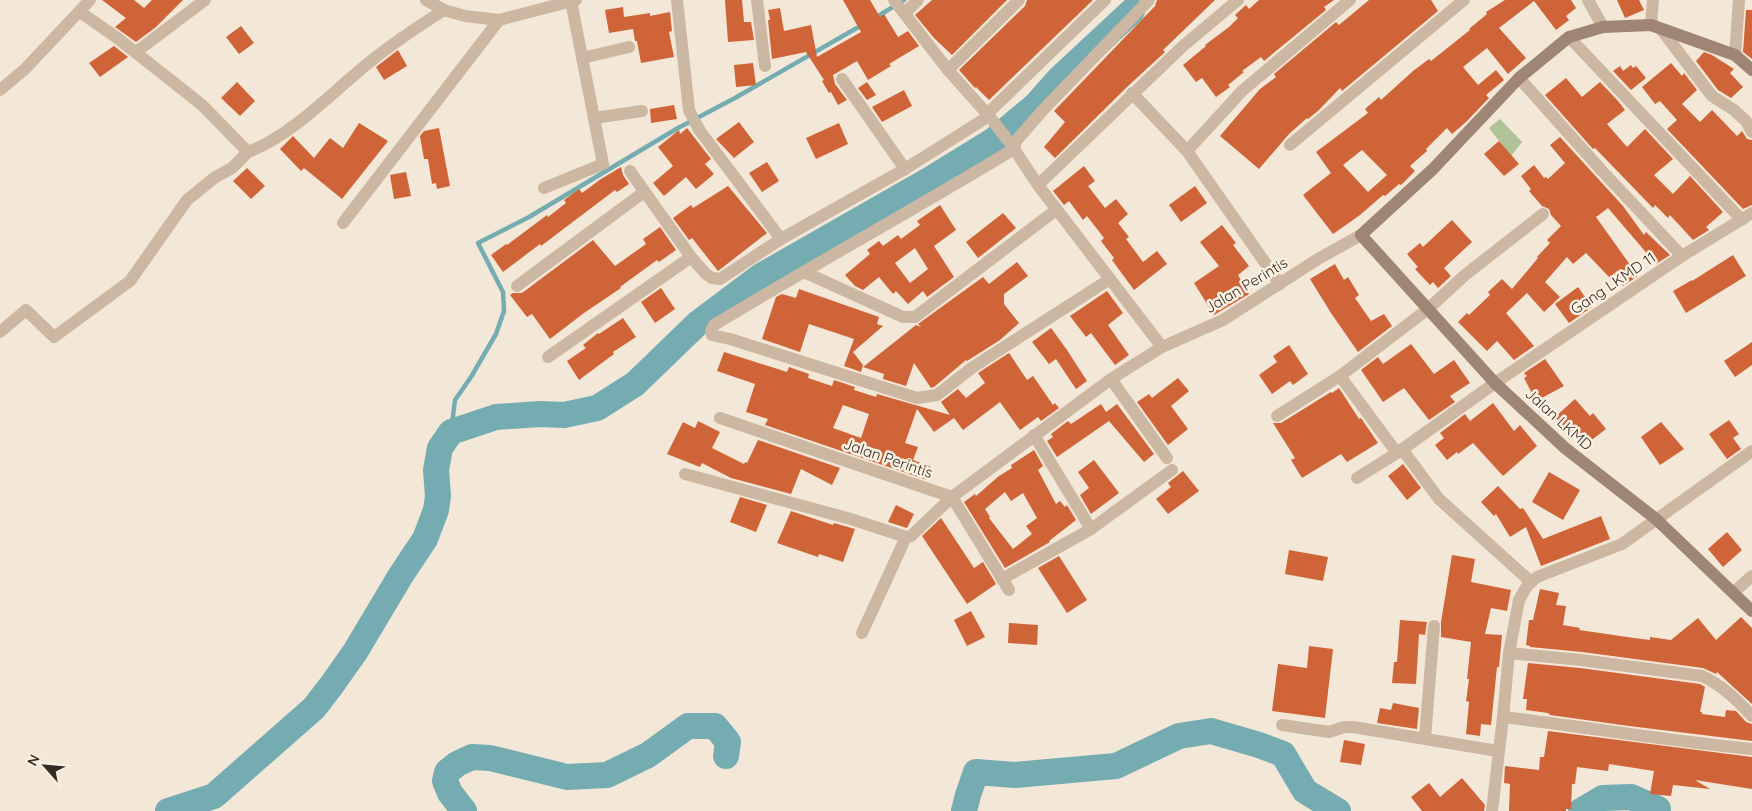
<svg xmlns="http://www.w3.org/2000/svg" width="1752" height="811" font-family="Quicksand,sans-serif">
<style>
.green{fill:#b1c296}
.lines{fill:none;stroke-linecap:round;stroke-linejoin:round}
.stream{stroke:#74acb2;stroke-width:4.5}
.river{stroke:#74acb2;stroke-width:26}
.building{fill:#cf6438;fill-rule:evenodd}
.street{stroke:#cbb7a2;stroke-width:12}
.secondary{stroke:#9f8573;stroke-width:12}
.labels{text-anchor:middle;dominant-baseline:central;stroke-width:5;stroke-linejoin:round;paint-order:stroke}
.street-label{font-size:15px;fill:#352b25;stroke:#faf1e3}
</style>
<rect width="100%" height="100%" fill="#f3e7d7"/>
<path class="green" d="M1500,119l22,23 -11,14 -22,-28z"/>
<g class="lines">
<g class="stream">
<path d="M875,18l29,-18"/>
<path d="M451,432l4,-32 16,-23 25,-43 8,-23 -1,-19 -25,-49 51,-26 149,-89 57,-30 127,-73"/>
</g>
<g class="river">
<path d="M168,811l46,-15 100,-88 17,-22 24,-34 46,-77 24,-36 11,-29 2,-14 -2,-26 4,-22 11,-16 45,-15 44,-3 24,1 33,-7 38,-24 62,-60 64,-48 168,-96 65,-40 42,-35 24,-27 72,-67"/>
<path d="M464,811l-14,-18 -5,-12 2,-9 10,-8 15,-7 18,1 77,19 40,-2 41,-20 40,-29h27l13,16 -2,14"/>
<path d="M964,811l4,-16 8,-23 39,3 101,-9 63,-30 32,-5 48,14 24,9 22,37 33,20"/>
<path d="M1581,811l22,-13 28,-1 27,12"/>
</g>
</g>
<g class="building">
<path d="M102,0h32l10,8 8,-8h31l-27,27 -20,15 -21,-15 11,-9z"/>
<path d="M725,0h17l2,22h7l3,18 -26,2z"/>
<path d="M843,0h27l10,17 4,-3 14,23 10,-6 11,15 -30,18 2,2 -23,14 -11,-19 -24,14 2,9 12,16 -9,5 -7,-13 -2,1 -7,-12 2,-1 -18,-28 -34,7 -4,-39h2l-2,-10 12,-2 4,23 27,-6 6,32 44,-25z"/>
<path d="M932,0h75l-55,55 -18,-17 -19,-23z"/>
<path d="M1027,0h66l-104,100 -13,-13 -1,1 -16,-18 66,-64z"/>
<path d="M1157,0h58l-52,50 2,2 -38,35 -72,71 -11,-11 21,-25 -11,-11 101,-105z"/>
<path d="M1259,0h75l-10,7 2,3 -62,51 -3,-4 -19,14 2,1 -16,13 2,2 -14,10 -14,-19 -6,4 -13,-17 23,-19 -1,-1 24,-18 9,-9 -3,-3 11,-10 3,4z"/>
<path d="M1369,0h62l7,11 -96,80 -2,-3 -21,22 -11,9 -1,-1 -18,16 -30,35 -39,-33 40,-47 16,-12 -2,-3 62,-52 3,3z"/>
<path d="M1505,0h66l5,8 -10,8 3,4 -13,10 -22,-29 -35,27 27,30 -18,16 -21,-26 -24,19 15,18 18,-15 8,10 -18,15 3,3 -23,24 -14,12 -5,-6 -21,21 1,2 -17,15 5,5 -14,14 -2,-1 -14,12 -2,-1 -23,20 -27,19 -30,-39 28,-22 -15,-21 52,-39 -3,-4 14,-12 2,3 32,-29 16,-12 2,2 39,-31 -1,-1 18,-15 -1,-2zM1362,150l25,25 -19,17 -25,-27z"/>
<path d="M1617,0h22l5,10 -19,8z"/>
<path d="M623,7l1,10 26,-4v3l20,-4 2,19 -3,1 5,25 -33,6 -4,-22h-2l-2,-12 -24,4 -4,-23z"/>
<path d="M1746,10h6v49l-9,-7z"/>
<path d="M241,26l13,17 -15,11 -13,-17z"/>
<path d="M114,46l14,11 -28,20 -11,-14z"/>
<path d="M398,50l9,16 -23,14 -8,-13z"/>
<path d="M1704,52l8,3 22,14 -4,4 13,14 -12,11 -13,-8 -22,-29z"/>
<path d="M753,63l3,22 -20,2 -2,-22z"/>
<path d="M1671,63l11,13 2,-3 13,17 -15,14 18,18 12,-12 25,26 5,-5 5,8 5,1v65l-9,4 -76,-80 10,-9 -17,-19 -5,3 -13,-17z"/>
<path d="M1631,65l2,3 3,-2 10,12 -15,12 -18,-19 7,-5 3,5z"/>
<path d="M1566,78l16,19 18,-15 18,19 7,9 -18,14 20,23 18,-18 28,30 -19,16 19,19 17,-18 33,36 -17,15 3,3 -16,10 -23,-25 -2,3 -13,-13 -2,3 -58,-60 -2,1 -48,-54z"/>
<path d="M237,82l18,19 -15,15 -19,-18z"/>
<path d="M867,82l9,13 -9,5 -9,-12z"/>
<path d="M904,90l8,16 -30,16 -10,-15z"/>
<path d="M674,105l3,14 -26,4 -1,-14z"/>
<path d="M739,122l15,20 -20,16 -18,-19z"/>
<path d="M359,123l29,18 -46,58 -38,-31 -3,3 -21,-22 13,-13 21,22 16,-20 13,10z"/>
<path d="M839,123l9,21 -32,15 -10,-21z"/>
<path d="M439,128l11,58 -13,3 -1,-6 -4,1 -4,-25h-4l-4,-23 4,-5z"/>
<path d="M687,128l24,31 -6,5 9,10 -18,15 -10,-12 -22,19 -11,-13 20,-17 -15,-19 21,-17 1,4z"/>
<path d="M1560,137l63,69 21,29 2,-3 24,23 -14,9 -48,-56 -12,9 42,59 -15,10 -9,-13 -4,5 -24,-25 -13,11 -6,-7 -22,25 15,15 -16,15 -17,-19 -21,20 28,33 -20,14 -17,-19 -10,10 -29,-29 9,-9 2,2 21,-20 -2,-3 14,-13 10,10 26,-31 -1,-1 13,-14 -3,-3 14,-14 -10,-11 -2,-6 -7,-3 -13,-15 2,-2 -10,-13 13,-11 10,13 2,-1 2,2 17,-16 -15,-18z"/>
<path d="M1499,141l20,23 -15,12 -20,-22z"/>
<path d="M767,162l12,19 -17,11 -13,-19z"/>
<path d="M1084,166l11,15 -7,5 17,22 11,-9 12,15 -10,9 11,14 -3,2 17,23 14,-11 10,13 -33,26 -22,-30 2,-2 -13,-17 3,-3 -17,-22 -4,4 -14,-19 -5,4 -11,-14z"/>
<path d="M621,167l2,8 6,9 -12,8 -2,-2 -74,56 -1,-2 -37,28 -12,-17 15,-11 1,1 40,-30 1,2 18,-14 -2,-3 15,-11 3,4 19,-14z"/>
<path d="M247,168l18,18 -14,13 -18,-18z"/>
<path d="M406,172l5,24 -17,3 -4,-24z"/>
<path d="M728,186l39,47 -49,38 -26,-33 -3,2 -16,-22 18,-13 2,3z"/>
<path d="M1195,186l12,17 -26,19 -12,-17z"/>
<path d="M940,205l16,25 -22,16 20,31 -27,20 -4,-6 -15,13 -12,-13 -3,3 -14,-17 -16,13 -8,-4 -10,-11 25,-21 -3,-4 12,-9 4,5 15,-11 3,4 19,-14 -3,-4zM915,248l13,21 -18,14 -15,-20z"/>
<path d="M1003,213l13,15 -38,30 -12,-16z"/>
<path d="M1452,220l20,22 -28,26 7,8 -13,12 -5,-6 -3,3 -15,-16 3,-2 -11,-13 13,-11 3,4z"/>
<path d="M1222,225l14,18 -3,2 16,21 -11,9 11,19 -35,21 -20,-32 25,-17 -19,-24z"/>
<path d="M660,227l16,23 -17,12 -2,-2 -37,27 1,1 -37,25 -34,26 -18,-25 -5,3 -17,-22 3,-2h9l71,-53 22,26 31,-22 -3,-5z"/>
<path d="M1733,255l13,21 -60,37 -13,-22 19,-11v1z"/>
<path d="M1017,262l11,14 -24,18v10l15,19 -19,17 -33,21 -1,-1 -32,27 -3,1 -17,-25 -8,23 -23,-7 1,-5 -21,-7 53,-42 5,2 -3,-3 65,-47 6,7z"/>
<path d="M1335,264l9,16 4,-3 11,18 -4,3 16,23 13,-7 8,12 -34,26 -27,-39 -21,-34z"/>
<path d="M1578,287l14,20 -23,16 -14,-19z"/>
<path d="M661,288l14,21 -20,14 -14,-21z"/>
<path d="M799,289l80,28 -2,7 6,2 -30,26 10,13 -2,7 -17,-6 10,-27 -45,-15 -9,28 -38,-13 14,-42 6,-3 14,4z"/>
<path d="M1107,291l16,22 -15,12 21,30 -14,10 -24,-32 -5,4 -16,-21z"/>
<path d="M623,318l13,19 -23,15 1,2 -35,26 -12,-19 19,-13 -3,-3 15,-12 1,1z"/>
<path d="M1051,328l16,22 20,31 -11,8 -20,-30 -7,5 -17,-22z"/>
<path d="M1752,342v23l-17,12 -11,-16z"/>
<path d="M1411,344l23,30 20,-14 16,23 -20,13 5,6 -26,18 -25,-32 -21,14 -22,-32 17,-13 5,7z"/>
<path d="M1289,345l19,29 -15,11 -3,-4 -18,13 -13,-19 18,-13 -4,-6z"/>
<path d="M724,352l63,20 2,-5 20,7 -1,4 24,8 2,-6 21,7 -1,3 22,7 1,-3 73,21 -9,-13 17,-13 8,9 19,-15 -7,-10 31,-20 18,27 6,-4 20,29 2,-2 4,5 -18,13 -3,-4 -18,13 -20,-28 -37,28 -9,-12 -20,14 -17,-23 -12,34 13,4 -5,13 18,7 -4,13 -162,-55 3,-6 -22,-7 9,-28 -38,-13zM843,405l26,9 -8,24 -28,-10z"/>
<path d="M1545,359l19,27 -28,15 -12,-23 3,-2 -3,-3z"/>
<path d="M1178,378l11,13 -18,15 17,23 -20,16 -31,-43 12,-8 3,4z"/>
<path d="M1339,388l20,31 2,-1 17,25 -31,19 -6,-8 -39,24 -11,-18 4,-2 -22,-35h8l50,-31 1,1z"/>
<path d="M1575,399l15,17 3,-3 13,16 -17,13 -3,-4 -7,5 -11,-14 -2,1 -11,-13z"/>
<path d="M1493,403l21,28 6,-6 17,21 -34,30 -30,-33 -15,11 -1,-2 -10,8 -12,-15 9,-7 -4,-5 25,-19 5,7z"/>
<path d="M1101,404l5,8 11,-8 37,50 -10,8 -35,-41 -52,36 -10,-16 6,-4 -2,-3 17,-13 3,3z"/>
<path d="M1729,420l10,14 -6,4 8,11 -14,10 -18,-25z"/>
<path d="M698,421l22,11 -8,16 32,16 1,-2 2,1 11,-23 82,28 -8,17 -31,-16 -10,25 -60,-16 -29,-15 -2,4 -33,-13 16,-32 12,6z"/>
<path d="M1661,422l23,27 -24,16 -19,-28z"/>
<path d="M1034,450l9,16 -5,4 18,34 4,-3 5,6 2,-2 9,15 -27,21 1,1 -45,26 -41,-66 11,-8 1,2 23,-20 13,-8 -1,-3zM1005,492l6,9 12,-8 14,25 -11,8 6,8 -19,15 -24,-31 1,-1 -5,-8z"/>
<path d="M1094,460l25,33 -28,21 -11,-19 9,-7 -11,-16z"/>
<path d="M1403,464l18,24 -14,12 -19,-24z"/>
<path d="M1183,471l16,20 -31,23 -12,-15 15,-12 -3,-4z"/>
<path d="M1549,472l31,18 -17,30 -31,-18z"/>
<path d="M1498,486l22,23 3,-1 20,31 58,-23 9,23 -69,27 -15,-39 -16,10 -14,-23 -2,2 -13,-14z"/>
<path d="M740,497l27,8 -11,27 -26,-10z"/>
<path d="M896,505l18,9 -7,14 -19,-6z"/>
<path d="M791,511l42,14 1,-2 21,6 -12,33 -24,-8 -1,3 -41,-14z"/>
<path d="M941,518l33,50 9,-6 13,22 -29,20 -45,-68z"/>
<path d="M1727,532l15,18 -19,17 -15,-18z"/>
<path d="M1289,550l39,7 -5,24 -38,-7z"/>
<path d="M1452,555l23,4 -4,23 40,8 -4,21 -16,-3 -6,26 17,1 -3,32h-2l-6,58 -10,-1 -1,12 -14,-2 3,-32 -3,-1 3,-22h-2l4,-37 -30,-5v-15z"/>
<path d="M1059,556l28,44 -20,13 -29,-45z"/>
<path d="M1540,589l19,4 -3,12 10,1 -3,19 17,3 -1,2 55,8 16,2v-3l21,3 27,-22 18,22 25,-23 11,11v76l-35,-32 -1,2 -13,-6 -121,-16 -52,-5v-1l-4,-1 3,-25h4z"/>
<path d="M971,611l14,26 -18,9 -13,-26z"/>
<path d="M1400,620l27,2 -2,13 -6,-1 -3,50 -24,-1 2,-21h3z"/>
<path d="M1009,623l29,2 -1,20 -29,-2z"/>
<path d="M1309,646l24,3 -8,69 -53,-7 6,-47 29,4z"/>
<path d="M1528,663l52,5 120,16 5,3 -5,25h2v2l23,3 1,-7 10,1 10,11 6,2v17l-123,-15 -79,-11 -2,-2 -22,-3 1,-11h-4z"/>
<path d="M1393,703l26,5 -2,21 -40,-6 3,-15 11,2z"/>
<path d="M1548,731l204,26v32l-57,-9 15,9 -37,-4 -2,11 -21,-2 4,-23 -45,-7 -1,7 -31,-4 -2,17h-3l-1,25h-5v2h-57l1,-27 -6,-1 1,-17 34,4 1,-13h4z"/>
<path d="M1344,740l21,4 -4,21 -21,-3z"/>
<path d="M1462,778l23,27 -1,6h-62l-11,-14 18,-14 11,14z"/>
</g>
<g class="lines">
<g class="street">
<path d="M426,0l18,10 21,6 34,4 77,-20"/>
<path d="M677,0l12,110 3,6"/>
<path d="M757,0l8,66"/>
<path d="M894,0l54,70 41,46 21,27 28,42 124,162"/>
<path d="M1588,0l15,27"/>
<path d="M80,12l36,25 71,56 16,13 45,46c45,-17 85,-61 123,-91 23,-19 48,-35 73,-51"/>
<path d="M905,13l13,-13"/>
<path d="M1651,25l2,-25"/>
<path d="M1661,29l51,67 22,14 12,11 6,11"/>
<path d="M1569,37l173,183"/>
<path d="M136,52l69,-52"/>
<path d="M1735,55l4,-55"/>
<path d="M582,58l47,-11"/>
<path d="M948,70l71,-70"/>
<path d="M1519,78l84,94 79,84"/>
<path d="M842,79l63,90"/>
<path d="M0,90l25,-21 65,-69"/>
<path d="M1132,93l55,58 93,133"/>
<path d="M987,114l118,-114"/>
<path d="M594,118l48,-7"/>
<path d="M695,122l5,9 81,108"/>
<path d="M1290,145l174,-145"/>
<path d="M1187,151l55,-60 108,-91"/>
<path d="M630,171l61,86 15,17 6,4 8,1 61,-40 124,-70 84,-53"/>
<path d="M1038,185l145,-139 55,-46"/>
<path d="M544,188l59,-24 -32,-163"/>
<path d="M343,223l156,-203"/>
<path d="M804,272l99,45h12l141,-107"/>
<path d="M1110,279l-137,88 -36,28 -20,3 -187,-59 -18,-4 -1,-4 3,-6c99,-60 201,-116 300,-176l2,-8 27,-31 106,-110"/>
<path d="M517,286l127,-94"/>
<path d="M0,332l26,-22 28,27 76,-56 57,-81 27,-22 18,-10 16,-16"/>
<path d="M548,357l143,-100"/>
<path d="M1340,376l57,77"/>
<path d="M1111,379l56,79"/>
<path d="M1277,416l63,-40 88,-67 37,-34 78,-61"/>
<path d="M720,418l232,79 159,-118 51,-32 61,-27 95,-61 43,-24"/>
<path d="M1402,449l37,50 92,83"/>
<path d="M685,474l166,45 55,18 5,-1 41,-39 57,93"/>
<path d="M1357,478l40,-25 98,-70 187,-127 70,-43"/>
<path d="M1091,529l81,-59"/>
<path d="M1002,579l89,-50 -57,-94"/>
<path d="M1734,592l18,-16"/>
<path d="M862,633l44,-96"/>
<path d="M1509,653l72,7 121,16c20,9 35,24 50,40"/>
<path d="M1503,717c83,10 166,24 249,32"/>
<path d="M1282,725l47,7 15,-5h9l145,24"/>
<path d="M1425,738l9,-112"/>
<path d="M1492,811l11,-94 6,-64 10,-53 8,-14 10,-9 85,-33 130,-93"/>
</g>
<path class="secondary" d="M1752,70l-17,-15 -84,-30 -48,2 -34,10 -50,41 -86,91 -72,66 134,148 70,65 91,71 96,92"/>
</g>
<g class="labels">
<g class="street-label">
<text transform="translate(1613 283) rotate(-34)">Gang LKMD 11</text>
<text transform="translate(1246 285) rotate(-31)">Jalan Perintis</text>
<text transform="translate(1559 419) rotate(42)">Jalan LKMD</text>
<text transform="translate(888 458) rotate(19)">Jalan Perintis</text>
</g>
</g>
<g transform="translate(45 766) rotate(297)" stroke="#faf1e3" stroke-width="4" paint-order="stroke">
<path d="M0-4L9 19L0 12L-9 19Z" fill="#352b25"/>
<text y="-8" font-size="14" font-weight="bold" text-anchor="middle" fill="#352b25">N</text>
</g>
</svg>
